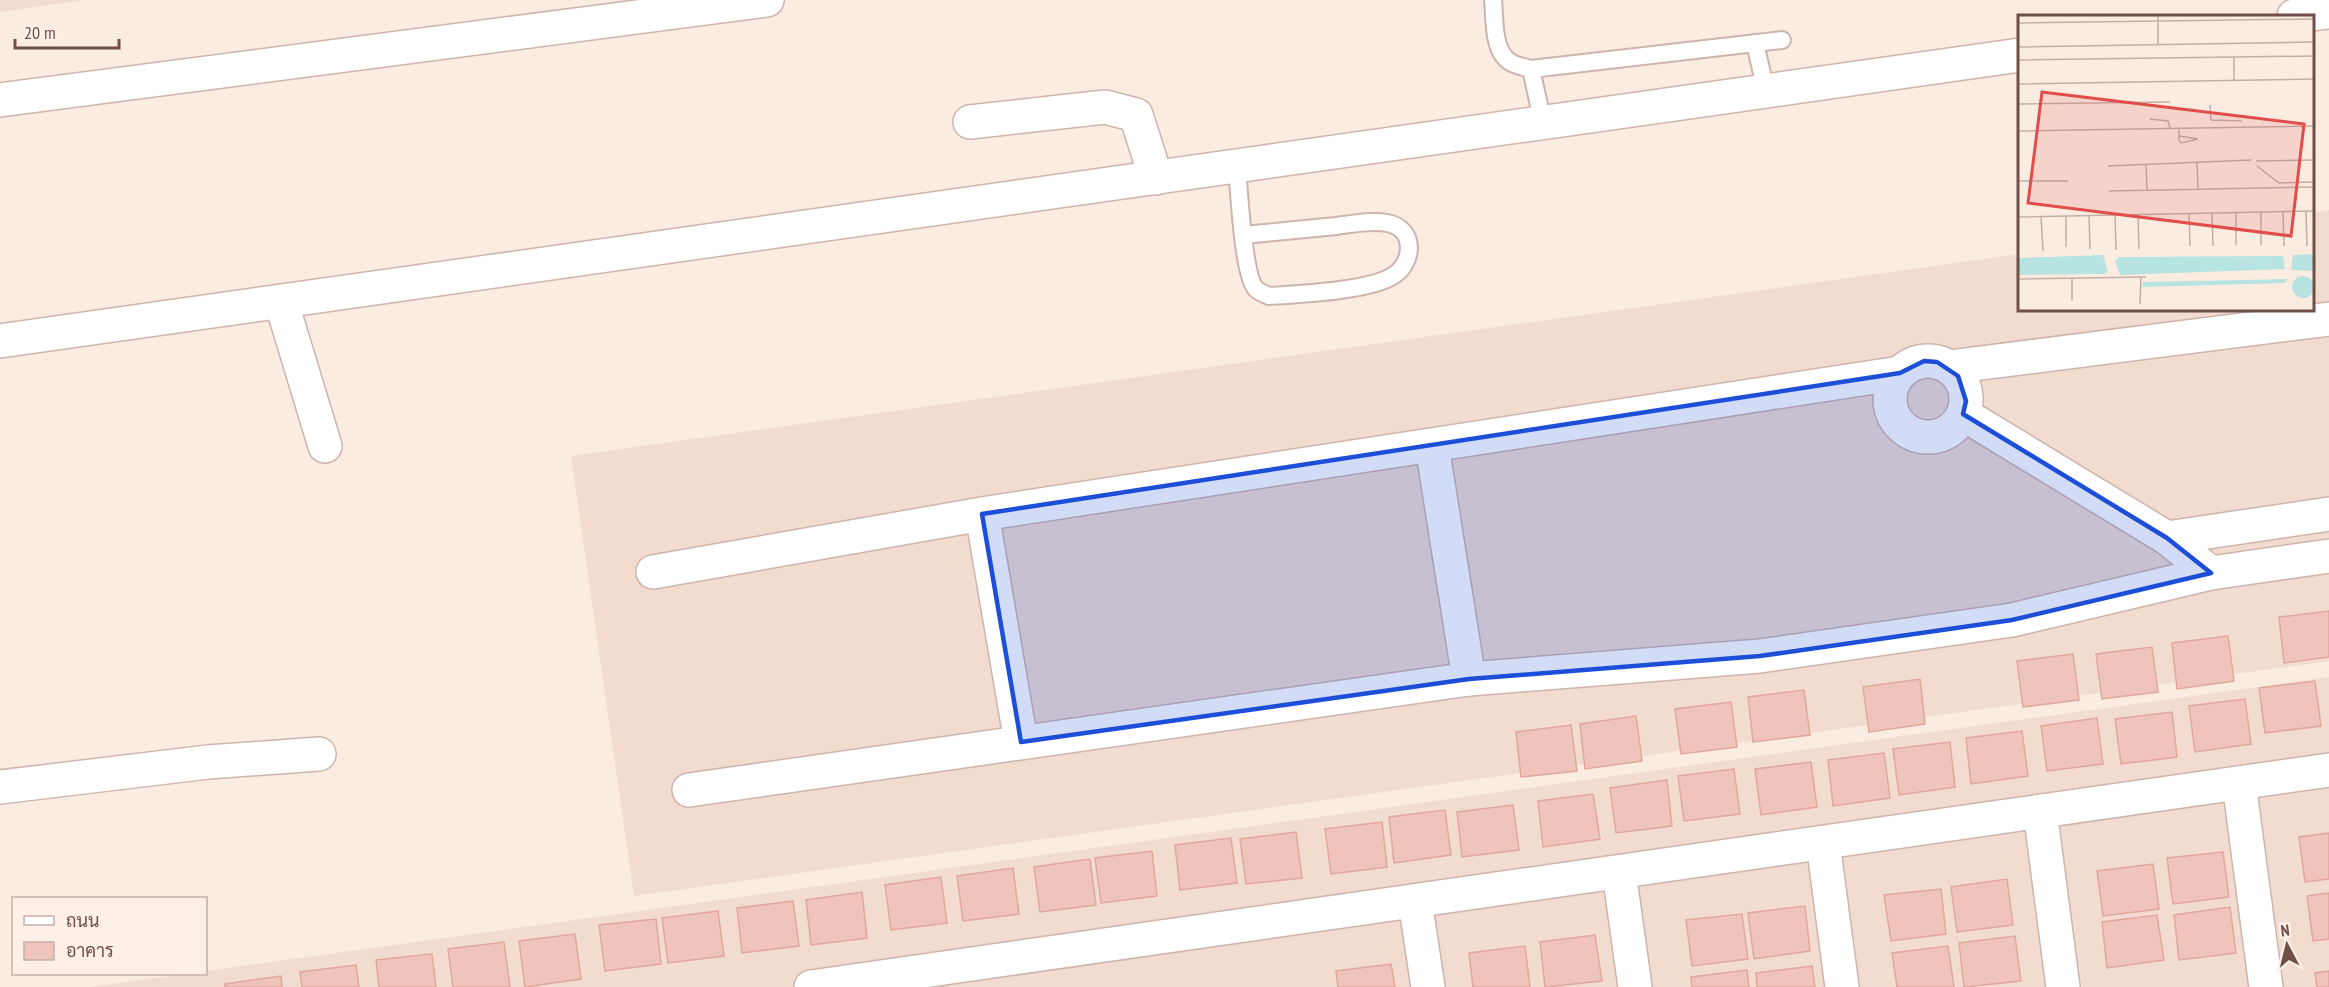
<svg xmlns="http://www.w3.org/2000/svg" width="2329" height="987" font-family="'PT Sans Narrow',Sarabun,sans-serif">
<style>
.residential{fill:#f2dcd0}
.building{fill:#efc4ba;stroke:#e1a79b;stroke-width:1.5}
.lines{fill:none;stroke-linecap:round;stroke-linejoin:round}
.service-casing{stroke:#cdb4ac;stroke-width:20}
.minor-casing{stroke:#cdb4ac;stroke-width:36}
.service{stroke:#fff;stroke-width:16}
.minor{stroke:#fff;stroke-width:33}
.marked{fill:#1d4ed8;fill-opacity:0.2;stroke:#1d4ed8;stroke-width:4.5;stroke-linejoin:round}
.inset-road{fill:none;stroke:#c4ada4;stroke-width:1.5}
.view{fill:#e04d4b;fill-opacity:0.15;stroke:#e04d4b;stroke-width:3}
.inset-edge{fill:none;stroke:#714f49;stroke-width:3}
</style>
<rect width="100%" height="100%" fill="#fbece1"/>
<g class="residential">
<path d="M0,0h85l-85,12z"/>
<path d="M2329,210v451l-1695,235 -63,-440 1449,-202v55h292l1,-96z"/>
<path d="M2329,677v310h-2240l97,-13h20v-3z"/>
</g>
<g class="building">
<path d="M2329,611v46l-45,6 -5,-46z"/>
<path d="M2228,636l6,45 -57,8 -5,-46z"/>
<path d="M2152,647l6,45 -56,7 -6,-45z"/>
<path d="M2073,654l6,46 -56,7 -6,-46z"/>
<path d="M1920,679l5,45 -56,8 -6,-45z"/>
<path d="M2315,681l6,45 -56,7 -6,-45z"/>
<path d="M1804,690l6,45 -57,7 -5,-45z"/>
<path d="M2245,699l6,45 -56,8 -6,-46z"/>
<path d="M1731,702l6,45 -56,7 -6,-45z"/>
<path d="M2172,712l5,45 -56,7 -6,-45z"/>
<path d="M1636,716l6,45 -57,8 -5,-45z"/>
<path d="M2097,718l6,46 -56,7 -6,-45z"/>
<path d="M1571,725l6,46 -56,6 -5,-45z"/>
<path d="M2022,731l6,45 -57,8 -5,-46z"/>
<path d="M1950,742l5,45 -56,8 -6,-46z"/>
<path d="M1884,753l6,45 -57,8 -5,-46z"/>
<path d="M1811,762l6,45 -56,8 -6,-46z"/>
<path d="M1734,769l6,45 -56,7 -6,-45z"/>
<path d="M1667,780l5,46 -56,7 -6,-45z"/>
<path d="M1593,794l7,45 -57,8 -5,-46z"/>
<path d="M1513,805l6,45 -57,7 -5,-45z"/>
<path d="M1445,810l6,45 -57,8 -5,-46z"/>
<path d="M1382,822l5,45 -56,7 -6,-45z"/>
<path d="M1296,832l6,46 -56,6 -6,-45z"/>
<path d="M2329,833v46l-24,3 -6,-45z"/>
<path d="M1231,838l6,45 -57,7 -5,-45z"/>
<path d="M1152,851l5,45 -56,7 -6,-45z"/>
<path d="M2223,852l6,45 -56,7 -6,-46z"/>
<path d="M1090,859l6,46 -56,7 -6,-45z"/>
<path d="M2153,864l6,45 -56,7 -6,-45z"/>
<path d="M1013,868l6,46 -56,7 -6,-45z"/>
<path d="M941,877l6,46 -56,7 -6,-45z"/>
<path d="M2007,879l6,46 -56,7 -6,-45z"/>
<path d="M1941,889l5,45 -55,7 -7,-46z"/>
<path d="M862,892l5,46 -56,7 -5,-45z"/>
<path d="M2329,893v46l-16,2 -6,-45z"/>
<path d="M793,901l6,45 -57,7 -5,-45z"/>
<path d="M1805,906l5,45 -56,8 -6,-46z"/>
<path d="M2230,907l6,46 -57,7 -5,-45z"/>
<path d="M718,911l6,45 -56,7 -6,-45z"/>
<path d="M1742,914l6,45 -56,7 -6,-46z"/>
<path d="M2157,915l7,45 -57,8 -5,-46z"/>
<path d="M656,919l5,45 -56,7 -6,-46z"/>
<path d="M575,934l6,45 -56,8 -6,-46z"/>
<path d="M1595,935l7,46 -57,6 -5,-45z"/>
<path d="M2015,936l6,45 -57,6 -5,-44z"/>
<path d="M504,942l6,45h-57l-5,-38z"/>
<path d="M1525,946l5,41h-57l-4,-34z"/>
<path d="M1948,946l6,41h-57l-5,-34z"/>
<path d="M432,954l4,33h-57l-3,-27z"/>
<path d="M1391,964l4,23h-57l-2,-16z"/>
<path d="M356,965l3,22h-57l-2,-15z"/>
<path d="M1812,966l3,21h-58l-1,-14z"/>
<path d="M1747,970l2,17h-57l-1,-10z"/>
<path d="M2329,971v16h-12l-2,-14z"/>
<path d="M281,976l1,11h-57v-3z"/>
</g>
<g class="lines">
<g class="service-casing">
<g id="service">
<path d="M1493,0c2,19 -1,53 19,63 5,3 13,4 19,6l251,-29"/>
<path d="M1755,43l11,48"/>
<path d="M1531,69l12,54"/>
<path d="M1237,167c2,21 6,109 19,122 3,3 9,5 13,7 30,-2 97,-5 122,-19 24,-13 25,-49 -4,-54 -16,-3 -35,1 -51,3 -31,3 -61,6 -92,9"/>
</g>
</g>
<g class="minor-casing">
<g id="minor">
<path d="M2294,16l35,-4"/>
<path d="M0,100l767,-100"/>
<path d="M970,122l135,-15 31,8 20,63"/>
<path d="M281,301l44,145"/>
<path d="M0,341l2020,-286"/>
<circle cx="1928" cy="399" r="38"/>
<path d="M1949,367l380,-48"/>
<path d="M1963,414l204,124 44,35"/>
<path d="M1432,446l37,233"/>
<path d="M982,514l39,228"/>
<path d="M2167,538l162,-24"/>
<path d="M653,572l329,-58 918,-141"/>
<path d="M2239,783l27,204"/>
<path d="M0,787l208,-25 111,-8"/>
<path d="M689,790l780,-111 291,-23 252,-36 199,-47 118,-17"/>
<path d="M2040,811l23,176"/>
<path d="M1823,843l19,144"/>
<path d="M1619,872l16,115"/>
<path d="M1415,901l13,86"/>
<path d="M811,987l1518,-217"/>
</g>
</g>
<use href="#service" class="service"/>
<use href="#minor" class="minor"/>
</g>
<path class="marked" d="M1924,361l13,1 21,14 8,25 -3,13 204,124 44,35 -199,47 -252,36 -291,23 -448,63 -39,-228 918,-141z"/>
<g transform="translate(2018 15)">
<rect width="296" height="296" fill="#fbece1"/>
<path d="M295,239v17l-22,-1 2,-15zM85,240l5,17 -4,2 -86,1v-17zM101,242l164,-1 2,13 -165,6 -5,-14zM274 272a11 11 0 1 1 22 0a11 11 0 1 1-22 0ZM269,264l-1,4 -144,4 1,-5z" fill="#b7e3e0"/>
<path class="inset-road" d="M0,8l296,-4M140,29v-28M0,32l296,-5M216,42v23M0,45l296,-4M0,69l296,-5M0,89l152,-2M192,90l1,15 31,1M132,104l18,2 2,7M0,116l296,-5M161,121l19,3 -17,4 -2,-3v-12M238,146l58,-1M179,147l1,27M128,149l1,26M90,151l143,-6M239,151l22,17M0,166h50M261,168l35,-1M91,176l205,-4M265,196l1,35M288,196l1,35M218,197v33M243,197v33M171,198l1,33M194,198l1,33M120,199l1,35M71,200l1,34M97,200l1,35M23,201l2,35M48,201v31M0,202l296,-6M54,263v23M0,264l128,-2M122,289l1,-27"/>
<path class="view" d="M24,77l262,32 -13,112 -263,-33z"/>
<rect width="296" height="296" class="inset-edge"/>
</g>
<rect x="12" y="897" width="195" height="78" fill="#fef0e7" stroke="#c6b0a8" stroke-width="1.5"/>
<rect x="24" y="916" width="30" height="9" fill="#ffffff" stroke="#c6b0a8" stroke-width="1.5"/>
<text x="66" y="927" font-size="18" fill="#714f49">ถนน</text>
<rect x="24" y="942" width="30" height="18" fill="#efc4ba" stroke="#c6b0a8" stroke-width="1.5"/>
<text x="66" y="957" font-size="18" fill="#714f49">อาคาร</text>
<g transform="translate(2287 945) rotate(353)" stroke="#fef0e7" stroke-width="4.5" paint-order="stroke">
<path d="M0-4.5L10 22L0 15L-10 22Z" fill="#714f49"/>
<text y="-9" font-size="16" font-weight="bold" text-anchor="middle" fill="#714f49">N</text>
</g>
<path d="M15 39v9h104v-9" fill="none" stroke="#714f49" stroke-width="3"/>
<text x="24" y="39" font-size="18" fill="#714f49" stroke="#fef0e7" stroke-width="4.5" paint-order="stroke">20 m</text>
</svg>
